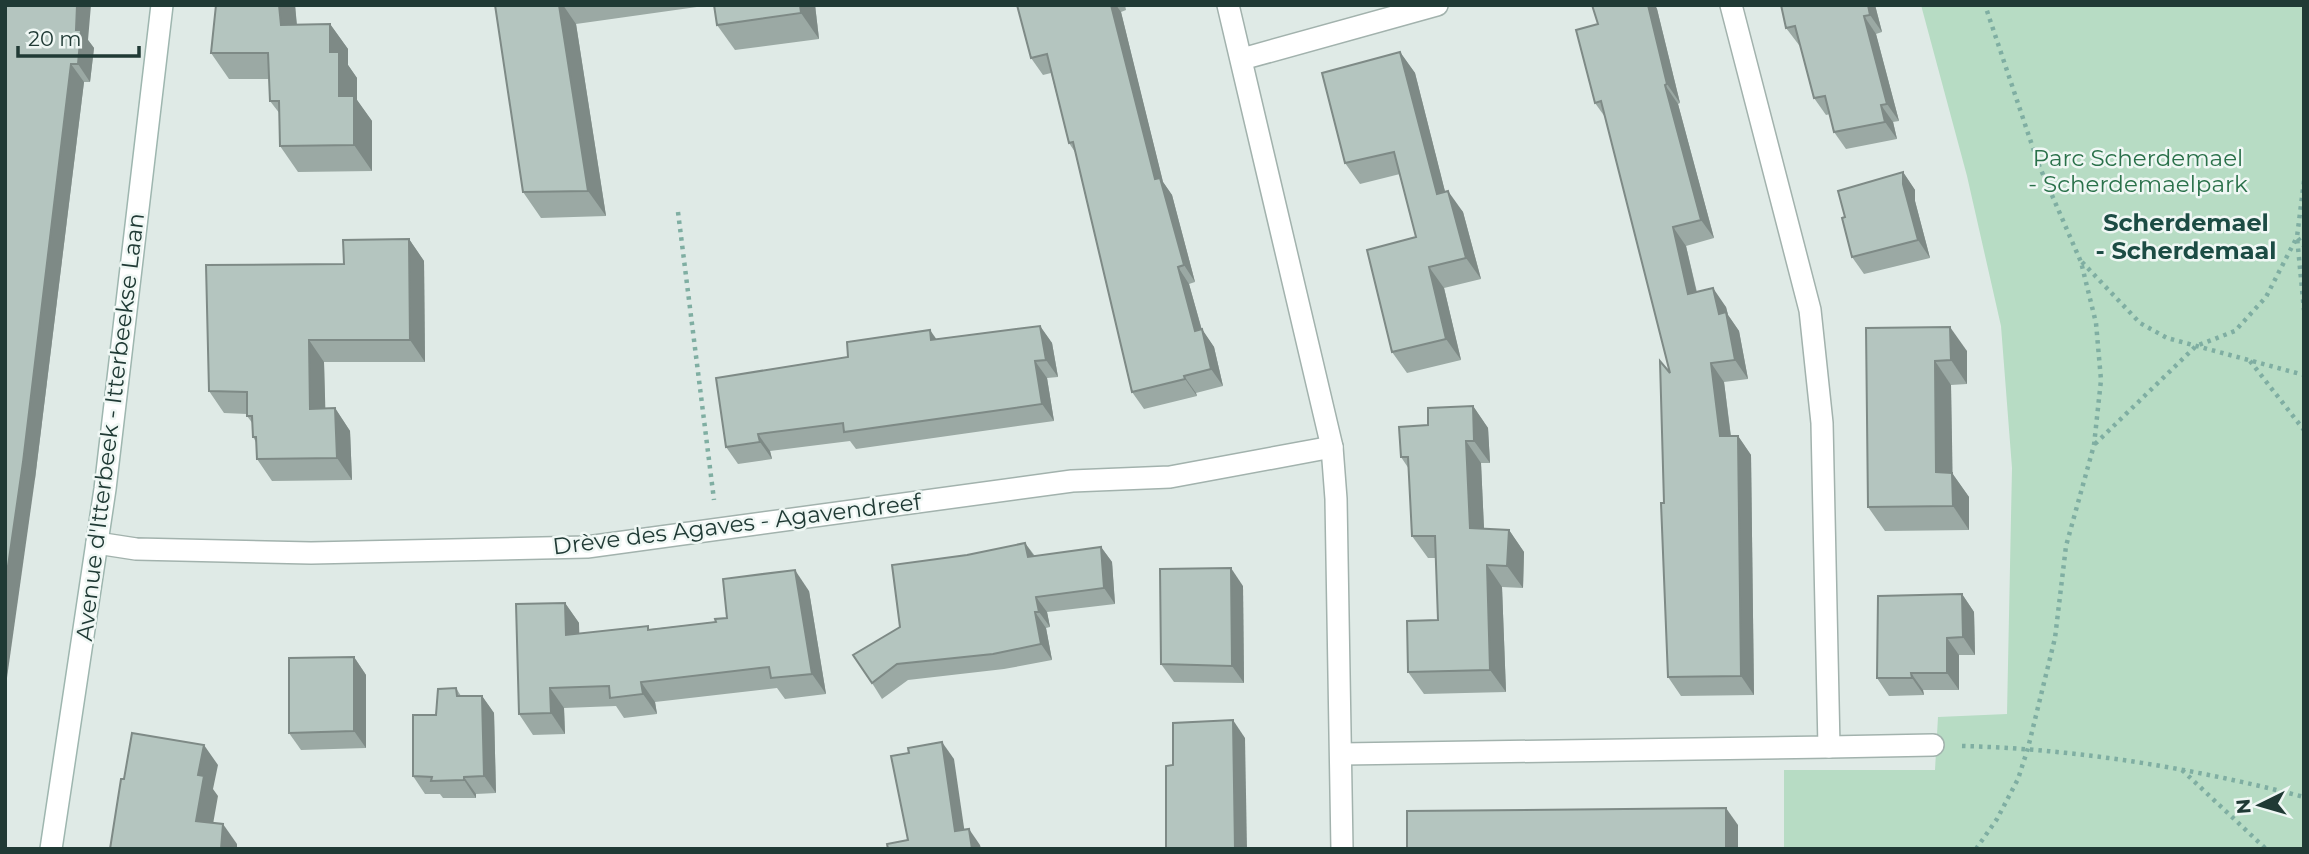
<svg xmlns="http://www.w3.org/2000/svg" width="2309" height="854" font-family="Montserrat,sans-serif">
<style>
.green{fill:#b7dcc4}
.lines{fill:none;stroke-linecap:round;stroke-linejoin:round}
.street-casing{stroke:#a2b2ad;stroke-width:24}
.secondary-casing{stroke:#9eb6af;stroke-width:24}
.path{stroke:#7faea2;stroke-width:4.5;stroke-dasharray:3.5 5;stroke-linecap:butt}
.street{stroke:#fff;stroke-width:21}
.secondary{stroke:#fff;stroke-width:21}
.wall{fill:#9ba9a4}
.shaded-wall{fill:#7e8a86}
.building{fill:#b4c5bf;stroke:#7e8a86;stroke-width:2}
.labels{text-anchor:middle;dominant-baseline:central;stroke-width:5;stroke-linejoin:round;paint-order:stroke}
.park-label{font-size:23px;fill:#2a714a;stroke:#eff7f4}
.street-label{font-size:23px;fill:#203a35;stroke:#eff7f4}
.neighbourhood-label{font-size:24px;font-weight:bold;fill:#1c4c44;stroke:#eff7f4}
</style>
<rect width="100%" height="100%" fill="#dfeae6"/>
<path class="green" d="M1921,5h383v844h-520v-79h151l3,-53 69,-3 5,-246 -11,-142 -34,-150z"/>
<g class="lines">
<g class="street-casing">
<g id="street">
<path d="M1228,5l104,442 4,52 6,350"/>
<path d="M1242,59l195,-54"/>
<path d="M97,543l39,6 175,4 276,-6 485,-66 98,-4 162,-30"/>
<path d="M1829,747l104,-2"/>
<path d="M1342,754l487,-7 -7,-324 -12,-113 -79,-305"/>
</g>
</g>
<g class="secondary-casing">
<path id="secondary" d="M51,849l54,-360 57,-484"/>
</g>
<g class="path">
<path d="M2304,181l-7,56 7,73"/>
<path d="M678,212l36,288"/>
<path d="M2082,262l58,61 27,15 137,37"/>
<path d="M2250,361l54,69"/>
<path d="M2095,444l101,-98 39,-15 31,-34 31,-60 7,9"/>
<path d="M1962,746c115,3 231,22 342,51"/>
<path d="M2182,770l84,79"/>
<path d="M1976,849l21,-30 21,-40 10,-31 27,-110 11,-92 28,-101 7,-65 -5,-57 -15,-61 -43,-99 -53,-158"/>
</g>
<use href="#street" class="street"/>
<use href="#secondary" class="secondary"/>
</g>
<g class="wall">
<path d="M5,5l83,35 6,8 -4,34h-6l-49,397z"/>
<path d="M295,5l2,20 33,-1 18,25v16l9,13v22l15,21v50l-74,1 -18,-26v-32l-10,-13 -1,-22h-40l-18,-26z"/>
<path d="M495,5h216l-135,19 30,192 -65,2 -18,-26z"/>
<path d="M815,5l4,34 -84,11 -18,-25z"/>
<path d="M1017,5h108l1,5 -5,2 23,94 19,76 9,13 23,87 -6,2 13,46 12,17 9,39 -27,7 1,3 -53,13 -12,-17 -57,-240 -6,-9 -18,-70 -8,2 -12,-17z"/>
<path d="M1592,5h63l2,4 23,94 -2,1 36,134 -28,8 11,46 29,15 2,8 11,16 9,48 -24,3 7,54h7l13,19 3,240 -73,1 -13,-19 -4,-174 6,-130 -65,-256 -10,-14 3,-79z"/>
<path d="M1781,5h94l7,27 -6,2 23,87 -6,1 4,17 -51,10 -12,-17 -4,-18 -4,1 -12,-17 -14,-53h-1l-13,-17z"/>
<path d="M1400,52l15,21 30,119 18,20 18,67 -37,9 17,72 -54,13 -15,-21 24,-115 -16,-63 -40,10 -15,-21z"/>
<path d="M1903,172l12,18v11l15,57 -66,16 -12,-17 -7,-40z"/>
<path d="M409,239l15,22 1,101h-101l1,47 10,-1 15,23 2,49 -80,1 -15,-22 -1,-17 -3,-5v-13l-6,-8v-2l-23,-1 -15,-22 135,-127z"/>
<path d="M1040,326l12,17 6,34 -11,1 7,43 -198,28 -6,-8 -80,10 2,8 -34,5 -12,-17 122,-90 88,-18z"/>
<path d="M1866,328l101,23v33l-16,1 1,88 17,24v33l-84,1 -17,-24z"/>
<path d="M1473,406l15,22 2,35h-9l3,66 25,1 15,22 -1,36 -21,-1 4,105 -82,2 -16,-22 30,-52 -2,-62h-8l-16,-22 -3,-67 -8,-12 27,-32z"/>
<path d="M1025,543l10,13 66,-9 11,15 3,42 -68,8 3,15 -4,1 6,32 -48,9 -96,11 -26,19 -10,-16 28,-56 67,-72z"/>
<path d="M1243,586l1,97 -70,-1 -13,-18z"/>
<path d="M809,591l17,103 -41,5 -8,-11 -122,14 2,12 -33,4 -8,-12 -52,2 1,26 -32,1 -14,-21 46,-111 14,20v11l72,-5 65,-7z"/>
<path d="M1962,594l12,18 1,43h-16v35h-36l1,5 -35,1 -12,-18z"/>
<path d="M354,657l12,18v73l-65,2 -12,-17z"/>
<path d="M456,688l5,8h21l12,17 2,80 -20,1v4h-33l-3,-4h-15l-12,-18z"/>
</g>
<g class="shaded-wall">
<path d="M77,5h14l-3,35 6,8 -4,34 -12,-18 -2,-34z"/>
<path d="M279,5h16l4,46 -18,-26z"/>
<path d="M559,5h4l13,19 30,192 -18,-25z"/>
<path d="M800,5h15l4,34 -18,-26z"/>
<path d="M1111,5h5l5,7 42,170 9,13 23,87 -11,-17 -29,-86z"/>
<path d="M1648,5h7l2,4 23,94 -13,-19z"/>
<path d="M1868,5h7l7,27 -12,-17z"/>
<path d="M1864,16l12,18 23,87 -12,-17z"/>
<path d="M330,24l18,25v16l9,13v22l15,21v50l-18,-26 -15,-49 -9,-44z"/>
<path d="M1400,52l15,21 36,142 -14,-21z"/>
<path d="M71,64l13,18 -49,397 -30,213v-105z"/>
<path d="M1665,85l13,19 36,134 -13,-18z"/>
<path d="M1881,105l12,17 4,17 -12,-17z"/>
<path d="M1903,172l12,18v11l15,57 -12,-18 -15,-56z"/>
<path d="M1448,191l15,21 18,67 -15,-21z"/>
<path d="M1673,227l13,19 15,66 -13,-18z"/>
<path d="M409,239l15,22 1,101 -15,-22z"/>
<path d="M1178,267l11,17 15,54 -2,-9 12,18 9,39 -12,-17 -16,-38z"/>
<path d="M1429,267l15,21 17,72 -15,-21z"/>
<path d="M1713,288l13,19 2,8 11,16 9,48 -13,-19 -16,-46z"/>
<path d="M1040,326l12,17 6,34 -12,-17z"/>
<path d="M1950,327l17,24v33l-16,-24z"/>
<path d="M930,330l12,17 -11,-7z"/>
<path d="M309,340l15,22 2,69 -16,-22z"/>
<path d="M1035,361l12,17 7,43 -12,-17z"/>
<path d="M1935,361l16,24 2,111 -17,-24z"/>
<path d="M1711,363l13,19 9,73 -13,-19z"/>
<path d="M1184,376l12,17 1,3 -12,-17z"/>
<path d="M1473,406l15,22 2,35 -16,-22z"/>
<path d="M335,408l15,23 2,49 -15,-22z"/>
<path d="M758,434l12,17 2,8 -12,-17z"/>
<path d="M1738,436l13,19 3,240 -13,-19z"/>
<path d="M1466,441l15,22 4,87 -15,-22z"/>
<path d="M1952,473l17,24v33l-16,-24z"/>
<path d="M1509,530l15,22 -1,36 -16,-22z"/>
<path d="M1025,543l11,16 -8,-2z"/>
<path d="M1101,547l11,15 3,42 -11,-16z"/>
<path d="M1487,565l15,22 4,105 -16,-22z"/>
<path d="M1231,568l12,18 1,97 -12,-17z"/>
<path d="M795,570l14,21 17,103 -14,-20z"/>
<path d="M1962,594l12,18 1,43 -12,-18z"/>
<path d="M1036,597l11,15 3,15 -11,-15z"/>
<path d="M565,603l14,20 1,33 -14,-21z"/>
<path d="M1035,612l11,16 6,32 -11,-16z"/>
<path d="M1947,638l12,17v35l-12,-17z"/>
<path d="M354,657l12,18v73l-12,-17z"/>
<path d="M1911,673l12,17 1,5 -12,-17z"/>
<path d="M641,682l14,20 2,12 -14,-20z"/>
<path d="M550,688l14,20 1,26 -14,-21z"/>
<path d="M482,696l12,17 2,80 -12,-17z"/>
<path d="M1233,720l12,18 2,111h-12z"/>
<path d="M942,742l12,17 13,89 -12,-17z"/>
<path d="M204,745l14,20 -5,24 5,7 -8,45 -14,-20 2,-46z"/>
<path d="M464,777l12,17v4l-12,-18z"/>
<path d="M1726,808l12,17v24h-12z"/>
<path d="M223,824l14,20v5h-16z"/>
<path d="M969,829l11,16 1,4h-9z"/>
</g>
<g class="building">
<path d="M5,5h72l-1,25h5l-3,34h-7l-48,398 -18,125z"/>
<path d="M216,5h63l2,20 49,-1v28h9v44h15v49l-74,1 -1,-45h-9l-2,-48h-57z"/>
<path d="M495,5h64l29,186 -65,1z"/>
<path d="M714,5h86l1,8 -84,12z"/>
<path d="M1017,5h94l44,174 5,-1 24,87 -6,2 17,64 7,-2 9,40 -27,7 1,3 -53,13 -59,-250 -4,1 -22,-89 -16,4z"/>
<path d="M1592,5h56l19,79 -2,1 36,135 -28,7 15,67 25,-6 6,26 7,-2 9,48 -24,3 9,73h18l3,240 -73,1 -7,-174h3l-4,-142 10,12 -69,-272 -6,2 -19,-73 22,-6z"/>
<path d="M1781,5h87l2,10 -6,1 23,88 -6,1 4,17 -51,10 -9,-36 -11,2 -19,-72 -9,2z"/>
<path d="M1400,52l37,142 11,-3 18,67 -37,9 17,72 -54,13 -25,-102 49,-13 -22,-85 -49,11 -23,-90z"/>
<path d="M1903,172v12l15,56 -66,17 -10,-39 3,-1 -7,-26z"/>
<path d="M409,239l1,101h-101l1,69 25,-1 2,50 -80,1 -1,-22h-3l-1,-21h-5v-24l-38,-1 -3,-126 138,-1 -1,-24z"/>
<path d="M1040,326l6,34 -11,1 7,43 -198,28 -1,-9 -85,11 2,8 -34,5 -10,-69 132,-21 -1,-15 83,-12 1,10z"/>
<path d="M1950,327l1,33 -16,1 1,111 16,1 1,33 -85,1 -2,-179z"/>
<path d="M1473,406l1,35h-8l4,87 39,2 -2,36 -20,-1 3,105 -82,2 -1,-51 31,-1 -3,-84h-23l-4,-79h-7l-2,-30 29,-2v-17z"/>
<path d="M1025,543l3,14 73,-10 3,41 -68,9 3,15h-4l6,32 -48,10 -96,10 -25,19 -19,-28 47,-28 -8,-62 75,-10z"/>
<path d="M1231,568l1,98 -71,-2 -1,-95z"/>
<path d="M795,570l17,104 -41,4 -2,-11 -128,15 2,12 -33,4 -1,-12 -59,2 1,25 -32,1 -3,-110 49,-1 1,32 82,-9v4l68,-8 -1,-3 12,-1 -4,-39z"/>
<path d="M1962,594l1,43 -16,1v35h-36l1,5h-35l1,-82z"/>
<path d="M354,657v74l-65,2v-75z"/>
<path d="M456,688l1,8h25l2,80 -20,1v3l-33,1 1,-4 -19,-1v-61h23l2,-26z"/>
<path d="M1233,720l2,129h-69v-83l7,-1v-42z"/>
<path d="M132,733l72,12 -6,30 6,1 -8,45 27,3 -2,25h-111l11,-70h3z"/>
<path d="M942,742l13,89 14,-2 3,20h-84l-1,-5 21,-4 -17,-84 18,-3 -1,-5z"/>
<path d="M1726,808v41h-319v-38z"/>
</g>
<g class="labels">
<g class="park-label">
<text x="2138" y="158">Parc Scherdemael<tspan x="2138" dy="26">- Scherdemaelpark</tspan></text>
</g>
<g class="street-label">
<text transform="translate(110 427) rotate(-83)">Avenue d'Itterbeek - Itterbeekse Laan</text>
<text transform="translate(737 524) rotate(-7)">Drève des Agaves - Agavendreef</text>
</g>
<g class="neighbourhood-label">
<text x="2186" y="222">Scherdemael<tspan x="2186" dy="28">- Scherdemaal</tspan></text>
</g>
</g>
<rect width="2309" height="854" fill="none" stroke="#203a35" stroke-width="14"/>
<g transform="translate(2260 805) rotate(265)" stroke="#eff7f4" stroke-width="5" paint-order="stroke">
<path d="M0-5L12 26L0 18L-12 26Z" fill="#203a35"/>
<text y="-10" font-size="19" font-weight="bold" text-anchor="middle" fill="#203a35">N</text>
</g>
<path d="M18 46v10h121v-10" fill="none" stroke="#203a35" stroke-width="3.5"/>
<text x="28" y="46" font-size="21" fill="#203a35" stroke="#eff7f4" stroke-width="5" paint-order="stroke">20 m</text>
</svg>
